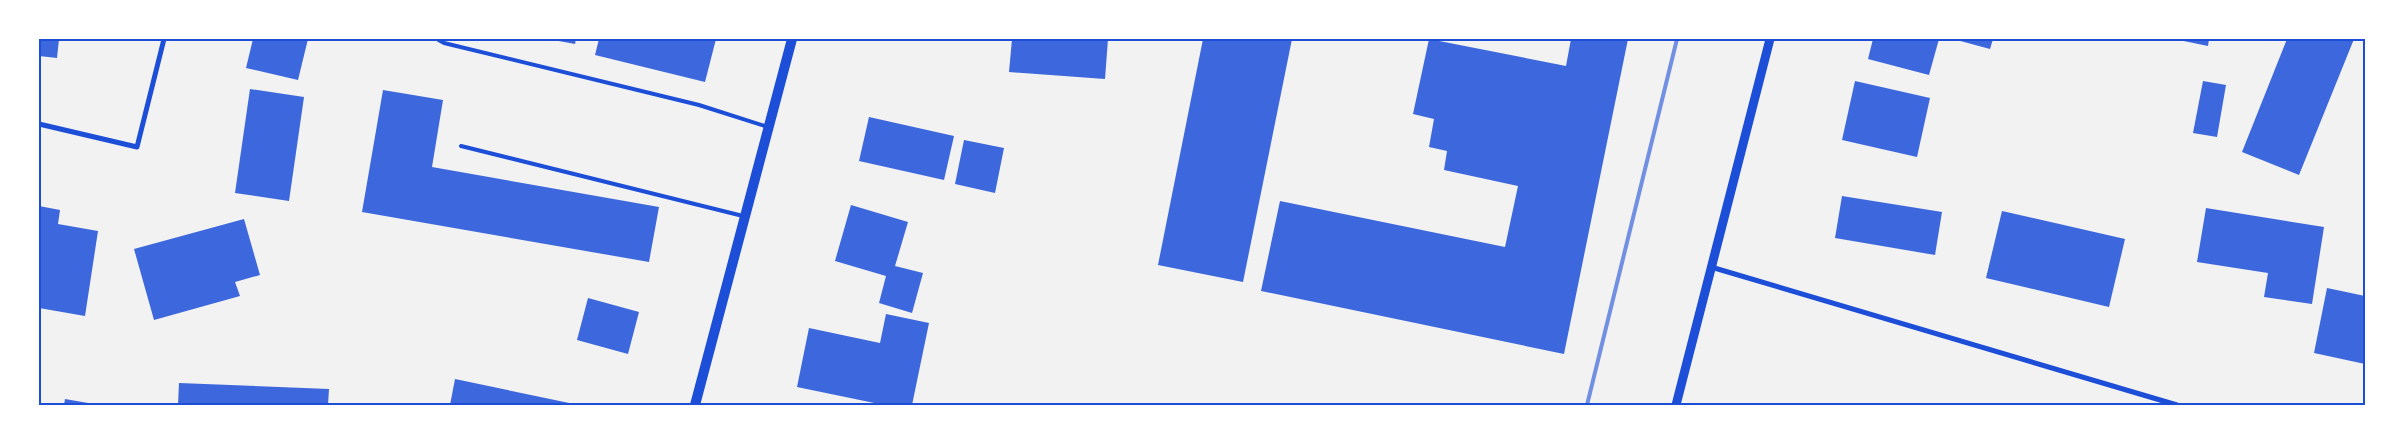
<svg xmlns="http://www.w3.org/2000/svg" width="2404" height="444" font-family="'PT Sans',sans-serif">
<style>
.building{fill:#3d67dc}
.lines{fill:none;stroke-linecap:round;stroke-linejoin:round}
.service{stroke:#1d4ed8;stroke-width:4}
.minor{stroke:#1d4ed8;stroke-width:5}
.tertiary{stroke:#1d4ed8;stroke-width:9}
.secondary{stroke:#1d4ed8;stroke-width:10}
.rail{stroke:#7290e2;stroke-width:4}
.neatline{fill:none;stroke:#1d4ed8;stroke-width:2}
</style>
<rect width="100%" height="100%" fill="#f2f2f2"/>
<g class="building">
<path d="M39,39h20l-2,19 -18,-2z"/>
<path d="M253,39h55l-10,41 -52,-12z"/>
<path d="M548,39h28l-1,5z"/>
<path d="M599,39h117l-11,43 -110,-27z"/>
<path d="M1012,39h96l-3,40 -96,-7z"/>
<path d="M1203,39h89l-49,243 -85,-17z"/>
<path d="M1429,39l137,27 5,-27h57l-64,315 -303,-63 19,-90 225,46 13,-61 -74,-16 3,-19 -18,-4 5,-28 -21,-5z"/>
<path d="M1873,39h66l-10,36 -61,-16z"/>
<path d="M1953,39h40l-3,10z"/>
<path d="M2174,39h35l-1,7z"/>
<path d="M2287,39h67l-55,136 -57,-23z"/>
<path d="M1855,81l75,17 -13,59 -75,-17z"/>
<path d="M2203,81l23,4 -9,52 -24,-4z"/>
<path d="M250,89l54,8 -15,104 -54,-8z"/>
<path d="M383,90l60,10 -11,67 227,40 -10,55 -287,-50z"/>
<path d="M869,117l85,19 -10,44 -85,-19z"/>
<path d="M964,140l40,8 -9,45 -40,-9z"/>
<path d="M1842,196l100,16 -7,43 -100,-17z"/>
<path d="M851,205l57,17 -13,44 28,7 -11,40 -33,-10 7,-27 -51,-15z"/>
<path d="M39,206l21,4 -2,14 40,7 -13,85 -46,-8z"/>
<path d="M2206,208l118,19 -12,77 -48,-7 4,-24 -71,-11z"/>
<path d="M2002,211l123,28 -16,68 -123,-29z"/>
<path d="M244,219l16,56 -25,7 5,14 -86,24 -20,-71z"/>
<path d="M2327,288l38,8v68l-51,-11z"/>
<path d="M588,298l51,14 -11,42 -51,-14z"/>
<path d="M886,314l43,9 -17,82h-28l-87,-18 12,-59 71,15z"/>
<path d="M455,379l119,25v1h-124z"/>
<path d="M179,383l150,6 -1,16h-150z"/>
<path d="M65,399l29,5v1h-30z"/>
</g>
<g class="lines">
<g class="service">
<path d="M437,39l7,4 255,62 69,22"/>
<path d="M461,146l282,70"/>
</g>
<g class="minor">
<path d="M39,124l98,23 27,-108"/>
<path d="M1711,267l466,138"/>
</g>
<path class="tertiary" d="M1676,405l94,-366"/>
<path class="secondary" d="M695,405l97,-366"/>
<path class="rail" d="M1587,405l90,-366"/>
</g>
<rect width="2404" height="444" fill="none" stroke="#ffffff" stroke-width="80"/>
<rect x="40" y="40" width="2324" height="364" class="neatline"/>
</svg>
